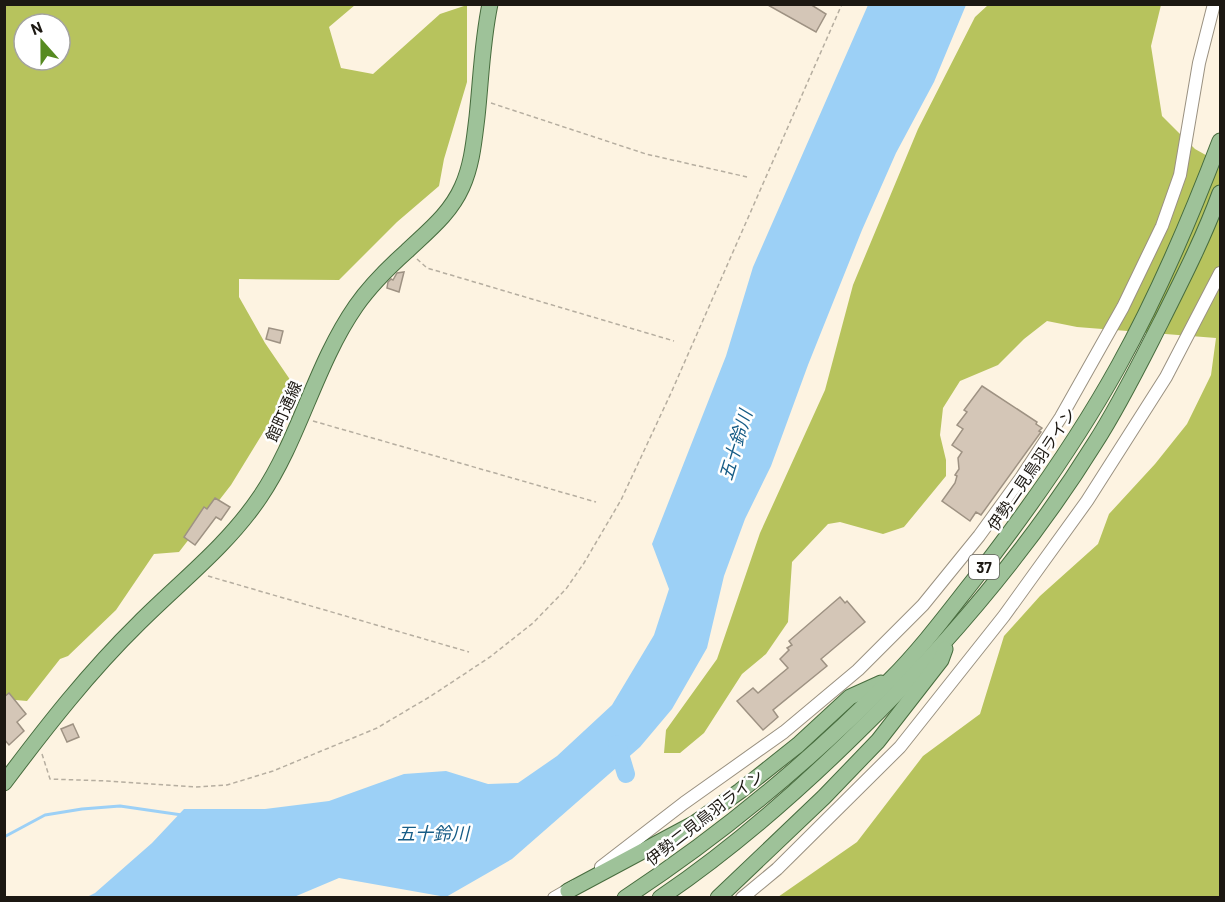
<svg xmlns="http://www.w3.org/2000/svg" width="1225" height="902" font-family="Barlow,'Noto Sans JP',sans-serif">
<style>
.forest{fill:#b7c35d;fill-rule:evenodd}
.water{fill:#9cd0f6}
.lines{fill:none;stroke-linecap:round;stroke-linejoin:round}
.stream{stroke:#9cd0f6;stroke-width:3}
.river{stroke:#9cd0f6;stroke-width:18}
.building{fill:#d4c6b7;stroke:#9e9283;stroke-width:1.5}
.minor-casing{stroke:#9a9181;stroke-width:14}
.major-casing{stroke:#476c3e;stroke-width:17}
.path{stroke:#b6aea0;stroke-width:1.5;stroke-dasharray:4.5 3;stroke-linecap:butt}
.minor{stroke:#fff;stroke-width:12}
.major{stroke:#9ec299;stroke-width:15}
.labels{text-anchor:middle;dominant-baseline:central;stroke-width:5;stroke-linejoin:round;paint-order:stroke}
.shield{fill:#fff;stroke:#605d59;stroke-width:1.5}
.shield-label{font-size:15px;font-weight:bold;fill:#1c1812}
.street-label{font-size:16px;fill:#1c1812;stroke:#fff}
.water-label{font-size:18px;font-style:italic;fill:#165c86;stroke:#fff}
</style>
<rect width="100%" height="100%" fill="#fdf3e1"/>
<g class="forest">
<path d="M4,5h351l-26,22 12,41 32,6 67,-60 27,-9v77l-23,77 -5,27 -42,36 -58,58 -100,-1v18l26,46 28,41 -62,101 -52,67 -25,2 -38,56 -48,46 -8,3 -33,42 -23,-2zM24,24h36v36h-36z"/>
<path d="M988,5h173l-10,41 11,70 33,33 25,14v734h-442l79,-55 66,-86 57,-42 24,-78 36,-40 58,-52 11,-30 46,-50 32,-40 24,-49 5,-37 -139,-11 -30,-6 -23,18 -26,26 -38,16 -17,27 -3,27 6,25v16l-42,51 -21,7 -43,-12 -12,2 -36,38 -4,60 -22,32 -24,20 -38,59 -24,20h-16l2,-23 51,-71 43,-126 65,-143 28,-105 65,-156 57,-112z"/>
</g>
<path class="water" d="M868,5h98l-32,77 -38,71 -34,77 -54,135 -37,101 -26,53 -21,57 -17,72 -35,61 -32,38 -128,112 -66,38 -107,-19 -45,19h-207l8,-4 57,-50 32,-34h81l64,-8 75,-27 42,-3 42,13 30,-1 39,-27 55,-51 42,-70 15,-46 -17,-45 74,-188 27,-89z"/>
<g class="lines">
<path class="stream" d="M4,837l41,-22 37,-6 38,-3 62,9"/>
<path class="river" d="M617,744l9,30"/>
</g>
<g class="building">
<path d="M766,4h44l16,10 -10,18z"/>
<path d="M404,272l-5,20 -12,-4 1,-6 3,-3 2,1 4,-7z"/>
<path d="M269,328l14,3 -3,12 -14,-4z"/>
<path d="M982,386l55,36 -1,2 6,4 -3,3 2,1 -60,83 -5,-3 -6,9 -28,-20 13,-18 2,-7 -2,-1 4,-6 -1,-11 4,-6 -10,-7 11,-16 -6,-4 10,-13 -3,-2z"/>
<path d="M215,498l15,9 -9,13 -5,-3 -21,28 -11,-8 20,-30 3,2z"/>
<path d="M840,597l5,6 2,-2 18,21 -44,37 6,7 -54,44 5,7 -15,13 -26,-29 16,-13 5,5 30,-25 -8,-9 9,-9 -2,-2 5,-3 -3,-4z"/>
<path d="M9,693l17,21 -9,8 7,9 -15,14 -5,-6v-42z"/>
<path d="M73,724l6,13 -12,5 -6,-13z"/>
</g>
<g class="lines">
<g class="minor-casing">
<g id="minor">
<path d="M601,867l83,-64 100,-71 74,-62 65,-65 56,-69 42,-58 40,-61 62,-110 39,-81 18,-51 19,-112 15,-59"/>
<path d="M554,898l21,-12"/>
<path d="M742,898l35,-29 123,-122 104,-131 83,-115 37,-58 42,-66 54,-104"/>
</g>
</g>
<g class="major-casing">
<g id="major">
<path d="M4,783c42,-56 85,-111 135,-160 41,-41 88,-77 121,-126 40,-59 55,-132 96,-191 14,-20 32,-38 51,-55 21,-20 43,-37 55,-64 10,-22 12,-46 15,-70 4,-37 5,-75 13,-113"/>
<path d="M568,891l127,-68 45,-32 58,-46 52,-48 31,-14"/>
<path d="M625,898c96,-63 185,-137 266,-219 30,-30 56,-65 82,-98 53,-68 104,-140 146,-216 40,-72 72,-148 101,-224"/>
<path d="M660,898c71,-48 136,-105 197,-165 89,-87 172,-184 238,-290 25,-39 45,-80 66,-121 21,-42 43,-85 59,-129"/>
<path d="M718,898l106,-101 54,-56 63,-81 4,-11"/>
</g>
</g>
<g class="path">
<path d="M491,103l155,51 101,23"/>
<path d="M417,259l10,9 247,73"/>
<path d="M313,421l283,81"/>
<path d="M208,576l261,76"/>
<path d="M42,754l8,25 57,2 89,6 31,-2 46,-14 104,-43 54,-32 59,-39 43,-34 33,-34 18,-26 37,-63 50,-107 171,-389"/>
</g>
<use href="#minor" class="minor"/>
<use href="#major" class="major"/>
</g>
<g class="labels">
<rect class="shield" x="969" y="555" width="30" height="24" rx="4.5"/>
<g class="shield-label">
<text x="984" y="567">37</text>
</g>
<g class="street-label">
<text transform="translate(283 411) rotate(-66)">館町通線</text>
<text transform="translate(1031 469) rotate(-56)">伊勢二見鳥羽ライン</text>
<text transform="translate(704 817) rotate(-38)">伊勢二見鳥羽ライン</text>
</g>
<g class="water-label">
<text transform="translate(735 445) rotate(-73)">五十鈴川</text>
<text x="433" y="833">五十鈴川</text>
</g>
</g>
<rect width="1225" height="902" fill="none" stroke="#1c1812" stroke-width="12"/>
<g transform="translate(42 42) rotate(339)"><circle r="28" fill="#ffffff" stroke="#a4a3a0" stroke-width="1.5"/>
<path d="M0-4.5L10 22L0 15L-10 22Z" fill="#568a21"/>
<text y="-9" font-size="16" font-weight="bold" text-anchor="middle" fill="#1c1812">N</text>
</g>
</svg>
